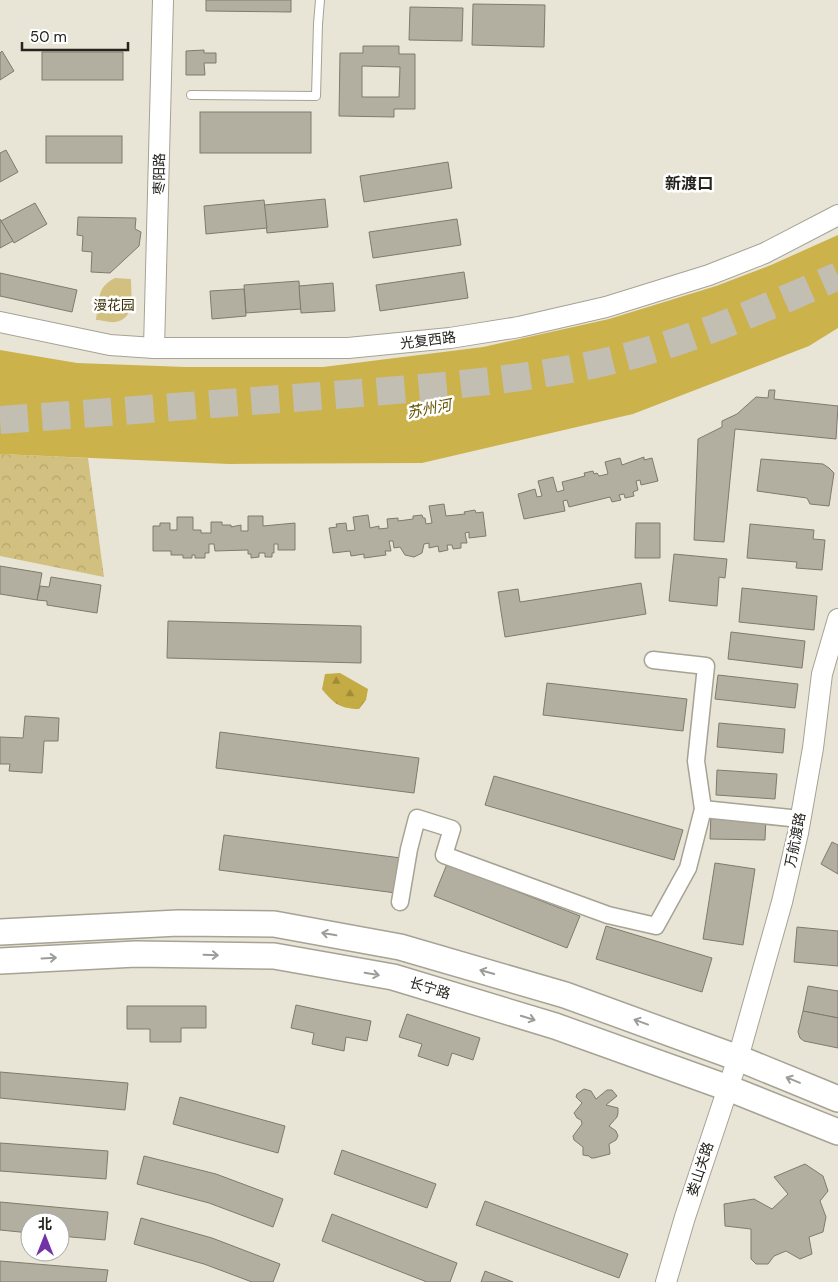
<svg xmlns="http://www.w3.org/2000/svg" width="838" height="1282" font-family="'DM Sans','Noto Sans SC',sans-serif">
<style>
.forest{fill:url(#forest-firs)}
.park{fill:url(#park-crowns)}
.garden{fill:#d1c07f}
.water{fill:#ccb24b}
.building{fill:#b2afa0;stroke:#7e7a6d;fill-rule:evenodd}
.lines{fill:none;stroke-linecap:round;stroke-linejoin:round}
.trunk-tunnel{stroke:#c2beb1;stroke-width:28;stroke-dasharray:28 14;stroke-linecap:butt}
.service-casing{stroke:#a6a294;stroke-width:10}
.minor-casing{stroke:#a6a294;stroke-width:19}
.tertiary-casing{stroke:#a6a294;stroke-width:22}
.primary-casing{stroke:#a6a294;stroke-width:28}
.service{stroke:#fff;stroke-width:8}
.minor{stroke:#fff;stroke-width:16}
.tertiary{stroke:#fff;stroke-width:20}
.primary{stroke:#fff;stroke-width:25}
.oneway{stroke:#9c9c99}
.labels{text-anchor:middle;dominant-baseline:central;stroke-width:5;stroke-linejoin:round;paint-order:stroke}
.street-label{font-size:14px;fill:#24231d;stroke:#fff}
.park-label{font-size:14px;fill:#3d3204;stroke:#fff}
.water-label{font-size:15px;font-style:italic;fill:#655400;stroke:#fff}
.quarter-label{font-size:16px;font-weight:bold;fill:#24231d;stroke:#fff}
</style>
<defs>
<pattern id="forest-firs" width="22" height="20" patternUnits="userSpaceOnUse" patternTransform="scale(1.25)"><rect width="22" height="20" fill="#c5ab43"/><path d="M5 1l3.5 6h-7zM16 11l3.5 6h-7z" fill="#a08b37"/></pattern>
<pattern id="park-crowns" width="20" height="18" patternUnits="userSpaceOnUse" patternTransform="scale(1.25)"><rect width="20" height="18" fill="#d1c07f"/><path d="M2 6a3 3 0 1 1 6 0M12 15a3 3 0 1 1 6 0" fill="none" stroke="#b3a56d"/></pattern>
</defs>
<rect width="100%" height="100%" fill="#e9e5d6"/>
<path class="forest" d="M340,673l28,16 -2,11 -7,9c-19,0 -26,-6 -37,-20l3,-15z"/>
<path class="park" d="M0,454l88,4 16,119 -104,-21z"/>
<path class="garden" d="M115,278l16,1c0,15 5,40 -16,43 -6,1 -13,-2 -19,-2 3,-18 0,-33 19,-42z"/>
<path class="water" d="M838,235v93l-29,18 -176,68 -211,49 -193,1 -229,-10v-104l77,13 109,4h137l160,-20 126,-28 107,-33 55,-21z"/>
<g class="building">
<path d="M206,0h85v12l-85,-1z"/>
<path d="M473,4l72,1 -1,42 -72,-2z"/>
<path d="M410,7l53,1 -1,33 -53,-1z"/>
<path d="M363,46h36v8h16v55h-21v8l-55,-1 1,-63h23zM362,66l38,1 -1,30h-37z"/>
<path d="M204,50v3h12v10h-12l1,12h-19v-24z"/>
<path d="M2,51l12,20 -14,9v-27z"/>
<rect x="42" y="52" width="81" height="28"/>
<rect x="200" y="112" width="111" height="41"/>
<rect x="46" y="136" width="76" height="27"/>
<path d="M6,150l12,22 -18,10v-29z"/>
<path d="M448,162l4,26 -88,14 -4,-26z"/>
<path d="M325,199l3,28 -61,6 -3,-28z"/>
<path d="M264,200l3,28 -61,6 -2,-28z"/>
<path d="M35,203l12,21 -33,19 -13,-22z"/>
<path d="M78,217l58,1 -1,11 6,3 -2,14 -29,27 -19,-1 1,-20 -10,-1 1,-15 -6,-1z"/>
<path d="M0,219l13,22 -13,7z"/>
<path d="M457,219l4,26 -88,13 -4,-26z"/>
<path d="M464,272l4,26 -88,13 -4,-26z"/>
<path d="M0,273l77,17 -5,22 -72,-16z"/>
<path d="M299,281l2,28 -55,4 -2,-28z"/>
<path d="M333,283l2,28 -34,2 -2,-27z"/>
<path d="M244,289l2,27 -34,3 -2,-28z"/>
<path d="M769,390h6l-1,9 64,7 -2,33 -101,-10 -11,113 -30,-2 4,-101 24,-12v-6l15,-7 19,-17 12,1z"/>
<path d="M644,457v3l8,-2 6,23 -17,4 -1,-5 -4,1 2,9 -5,2 1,4 -9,2 -1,-4 -5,1 2,5 -9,2 -2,-5 -41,10 -2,-7 -4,1 2,10 -41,8 -6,-25 17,-5 2,8 5,-1 -4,-15 15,-4 4,15 7,-2 -2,-8 23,-6 -1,-3 9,-2 1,3 3,-1 2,3 9,-2 -3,-12 15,-4 2,7z"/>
<path d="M761,459l62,5 6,4 5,5 -5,33 -19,-2 -3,-6 -50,-7z"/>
<path d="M444,504l2,12 19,-2 -1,-2 11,-2 1,3 7,-1 3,24 -17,2v-6l-4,1 2,10h-6v5l-8,1 -1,-4h-5l1,5 -9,2 -1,-6 -9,2v-5l-5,1 -2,9 -8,4 -9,-2 -5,-8 -6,1 -1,-7h-4l2,10h-6l1,4 -22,3v-4l-13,2 -1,-5 -17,2 -4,-25 8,-1 -1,-3 10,-1 1,8 8,-1 -2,-13 15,-2 2,13 9,-2v3l9,-1 -1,-9 11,-1v3l15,-2v-3l9,-1 1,3h2l1,6 6,-1 -3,-17z"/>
<path d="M248,516h15v10l32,-3v27h-17v-6h-4v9h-2v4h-7v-4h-6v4l-8,1v-4h-3v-4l-33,1 -1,-7h-5v9h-4v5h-10v-3h-3v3h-9v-3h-12v-4h-18v-25h7v-3h10v7h7v-13h16v13h8v3h10v-11h11v3h9v2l10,-2v6h7z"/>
<path d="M636,523h24v35h-25z"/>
<path d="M750,524l64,6 -1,9 12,1 -3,30 -26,-2 1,-6 -50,-4z"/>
<path d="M674,554l53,5 -2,19 -6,-1 -2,29 -48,-5z"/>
<path d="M0,566l42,7 -5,27 -37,-6z"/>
<path d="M51,577l50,8 -4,28 -50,-8v-4l-10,-1 3,-14 9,1z"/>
<path d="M641,583l5,31 -141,23 -7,-45 20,-3 2,13z"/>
<path d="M742,588l75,8 -3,34 -75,-8z"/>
<path d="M168,621l193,5v37l-194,-5z"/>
<path d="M731,632l74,9 -3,27 -74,-9z"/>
<path d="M718,675l80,9 -3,24 -80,-9z"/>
<path d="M547,683l140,16 -4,32 -140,-16z"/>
<path d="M25,716l34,2 -1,23h-14l-2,32 -33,-2 1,-7h-10v-27l23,1z"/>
<path d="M719,723l66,6 -2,24 -66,-6z"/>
<path d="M220,732l199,26 -5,35 -198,-25z"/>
<path d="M717,770l60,4 -2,25 -59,-4z"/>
<path d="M494,776l189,54 -9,30 -189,-55z"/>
<path d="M711,814l55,2 -1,24 -55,-1z"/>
<path d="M224,835l177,23 -5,35 -177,-23z"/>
<path d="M832,842l6,3v29l-17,-10z"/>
<path d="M715,863l40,6 -12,76 -40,-6z"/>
<path d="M447,864l133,52 -13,32 -133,-52z"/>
<path d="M606,926l106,32 -10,34 -106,-33z"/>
<path d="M797,927l41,4v35l-44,-4z"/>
<path d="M808,986l30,5v27l-35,-7z"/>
<path d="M296,1005l75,16 -4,20 -21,-4 -2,14 -32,-7 2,-11 -23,-5z"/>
<path d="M127,1006h79v22h-25v14h-31v-13h-23z"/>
<path d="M803,1011l35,7v30l-34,-7 -4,-3 -2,-6z"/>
<path d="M407,1014l73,24 -7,22 -21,-7 -4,13 -30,-10 4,-12 -23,-7z"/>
<path d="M0,1072l128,11 -3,27 -125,-12z"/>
<path d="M584,1089l7,2 5,8 11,-9h5l5,6 -11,9 12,3v5l-1,4 -8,9 7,5 2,5 -2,4 -7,4 1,10 -16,4h-3l-2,-2 -6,-1v-8l-9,-7 -1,-4 9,-12 -1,-4 -4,-2 -3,-5 8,-10 -6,-6 1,-3z"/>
<path d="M180,1097l105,29 -7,27 -105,-29z"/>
<path d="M0,1143l108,8 -2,28 -106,-8z"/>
<path d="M342,1150l94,34 -9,24 -93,-34z"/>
<path d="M144,1156l72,18 67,25 -10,28 -64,-24 -72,-19z"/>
<path d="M805,1164l18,12 5,15 -8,10 6,16 -3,15 -14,5 3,17 -12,5 -14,-8 -12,5 -6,8h-12l-5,-5v-30l-26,-3 -1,-22 30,-5 18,10 16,-15 -14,-17z"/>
<path d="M485,1201l143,53 -9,24 -143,-53z"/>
<path d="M0,1202l108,10 -3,28 -45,-4v-14h-30v11l-30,-3z"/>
<path d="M332,1214l125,49 -7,19h-23l-105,-41z"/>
<path d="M141,1218l71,20 68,26 -7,18h-21l-48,-18 -70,-20z"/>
<path d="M0,1261l108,9 -2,12h-106z"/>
<path d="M485,1271l28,11h-32z"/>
</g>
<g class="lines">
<path class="trunk-tunnel" d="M0,420c112,-8 223,-17 335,-25 87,-7 175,-13 261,-31 84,-18 163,-53 242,-88"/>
<g class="service-casing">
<path id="service" d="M191,95l125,1 2,-72 2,-24"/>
</g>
<g class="minor-casing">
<g id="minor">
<path d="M703,809l97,10"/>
<path d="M400,902l9,-53 8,-31 35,11 -8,26 164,60 48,11 32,-58 15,-59 -7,-48 10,-95 -53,-6"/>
</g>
</g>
<g class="tertiary-casing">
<g id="tertiary">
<path d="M0,322l110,23 44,3h194l102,-10 69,-11 87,-20 103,-32 56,-22 73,-38"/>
<path d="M154,348l9,-348"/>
<path d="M666,1282l19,-65 53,-159 44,-156 16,-69 15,-85 9,-74 16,-55"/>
</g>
</g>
<g class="primary-casing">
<g id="primary">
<path d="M0,932l178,-9 96,1 126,23 165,48 173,63 100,41"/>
<path d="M0,961l136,-7 138,2 119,21 162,49 173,62 110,44"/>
</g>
</g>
<use href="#service" class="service"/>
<use href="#minor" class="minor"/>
<use href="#tertiary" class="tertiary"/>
<use href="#primary" class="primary"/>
</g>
<defs><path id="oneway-shaft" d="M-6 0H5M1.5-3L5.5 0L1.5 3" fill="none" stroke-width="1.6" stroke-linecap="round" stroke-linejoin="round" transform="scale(1.25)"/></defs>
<g class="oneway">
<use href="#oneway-shaft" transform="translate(329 934) rotate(-170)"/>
<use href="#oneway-shaft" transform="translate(211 955) rotate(2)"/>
<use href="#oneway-shaft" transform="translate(49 958) rotate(-3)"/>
<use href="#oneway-shaft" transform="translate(487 972) rotate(-164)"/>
<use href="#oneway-shaft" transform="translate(372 974) rotate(10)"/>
<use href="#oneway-shaft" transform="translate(528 1018) rotate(17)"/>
<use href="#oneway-shaft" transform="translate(641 1022) rotate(-160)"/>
<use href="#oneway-shaft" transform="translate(793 1080) rotate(-158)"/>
</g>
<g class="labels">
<g class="street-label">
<text transform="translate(159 174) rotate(-89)">枣阳路</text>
<text transform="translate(428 340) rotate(-7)">光复西路</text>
<text transform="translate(795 840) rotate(-79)">万航渡路</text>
<text transform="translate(430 988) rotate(17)">长宁路</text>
<text transform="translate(700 1169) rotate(-72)">娄山关路</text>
</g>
<g class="park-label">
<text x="114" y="305">漫花园</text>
</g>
<g class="water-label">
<text transform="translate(429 409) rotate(-11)">苏州河</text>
</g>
<g class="quarter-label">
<text x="689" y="183">新渡口</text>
</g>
</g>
<g transform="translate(45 1237)"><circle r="24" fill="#ffffff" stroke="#a7a7a5"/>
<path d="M0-4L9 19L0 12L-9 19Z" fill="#7333a8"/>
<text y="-8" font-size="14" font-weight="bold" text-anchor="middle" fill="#24231d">北</text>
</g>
<path d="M22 42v8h106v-8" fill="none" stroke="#24231d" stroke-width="2.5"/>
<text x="30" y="42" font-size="15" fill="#24231d" stroke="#ffffff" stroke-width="4" paint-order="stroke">50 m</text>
</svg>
